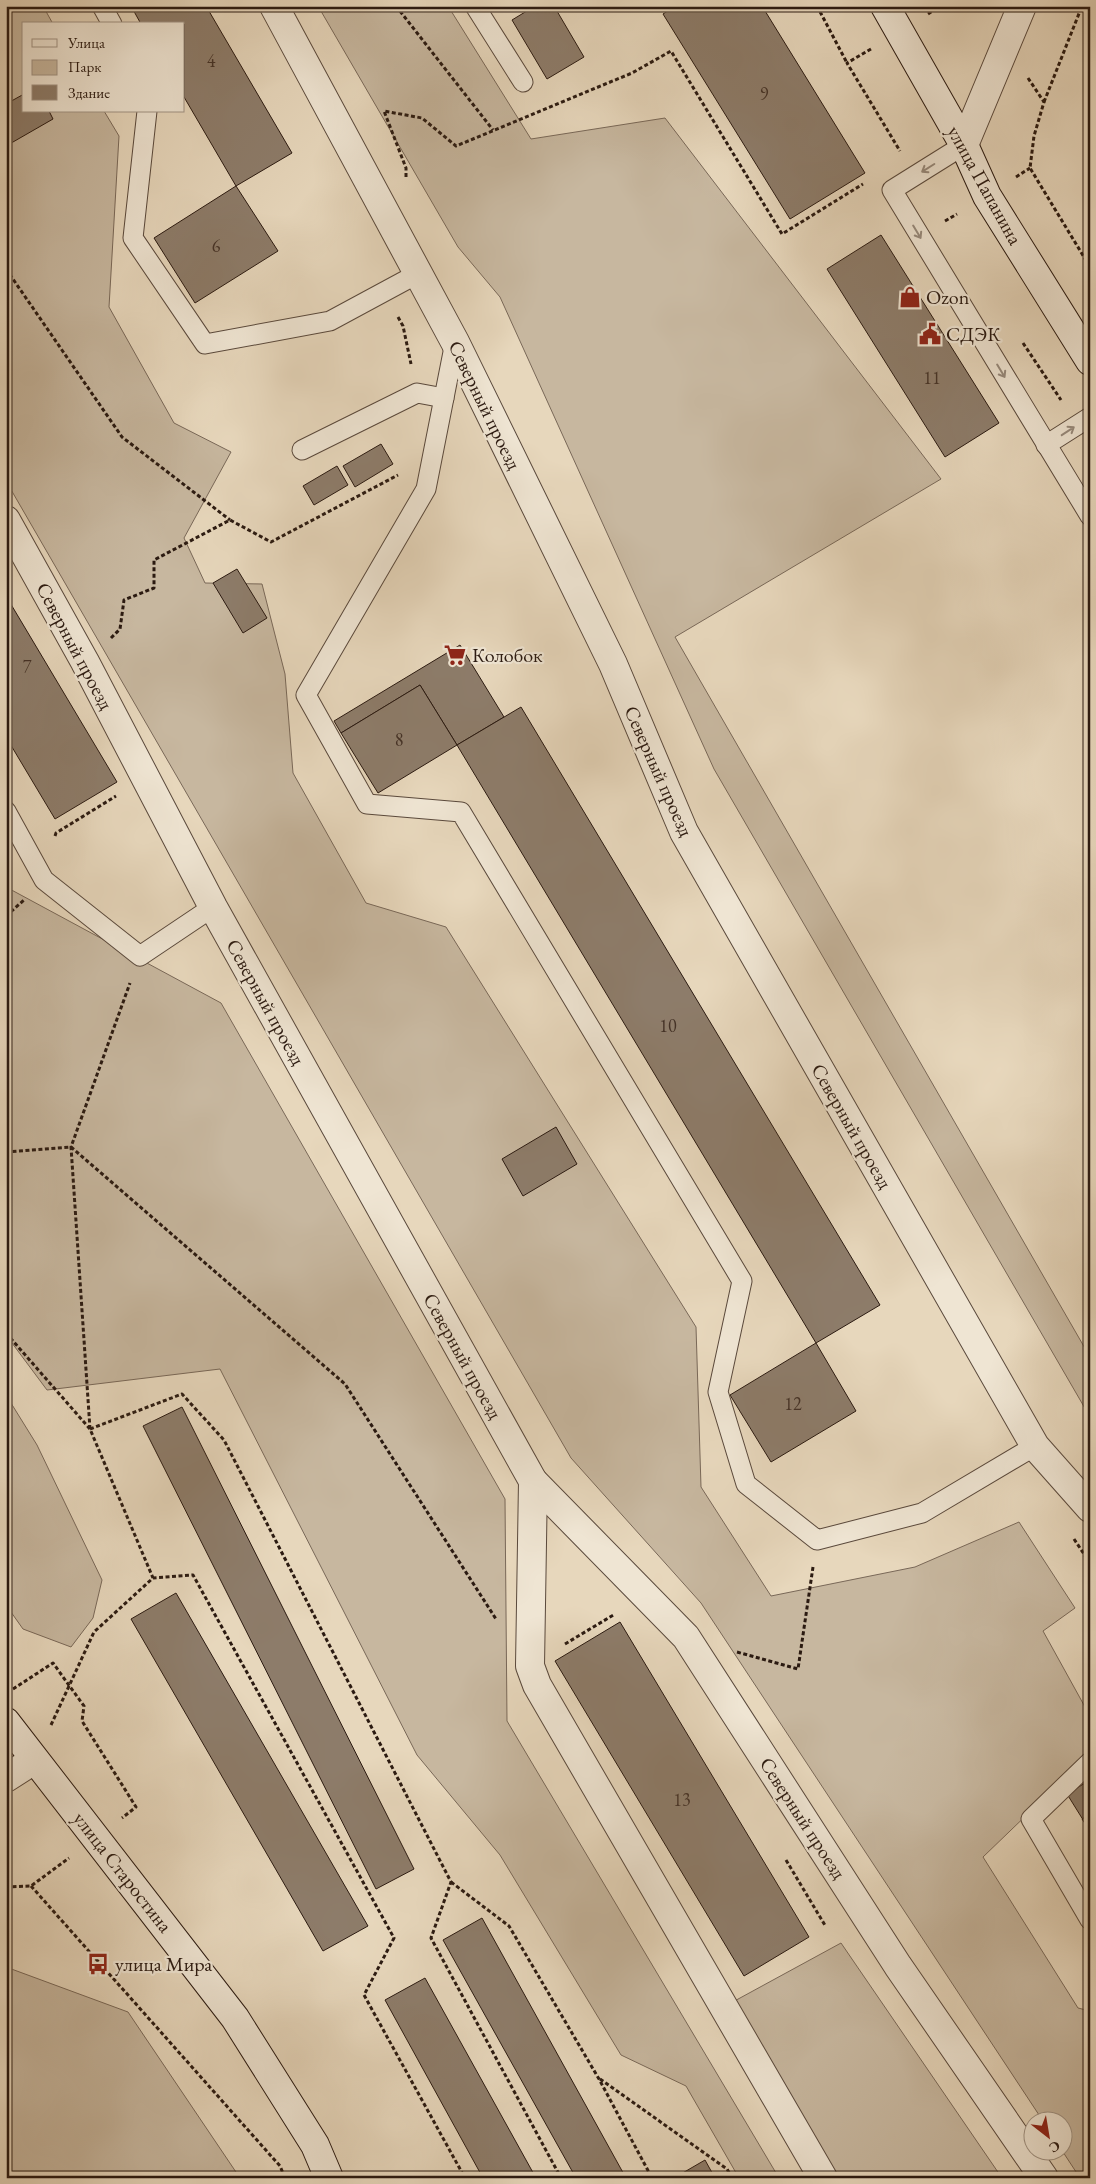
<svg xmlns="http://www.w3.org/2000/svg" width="1096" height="2184" font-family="'EB Garamond',serif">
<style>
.green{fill:#c7b79f;stroke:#796858}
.building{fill:#8d7c6a;stroke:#2b1a11}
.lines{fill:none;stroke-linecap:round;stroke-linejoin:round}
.service-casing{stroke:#5a493c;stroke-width:21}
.minor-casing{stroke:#5a493c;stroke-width:30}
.tertiary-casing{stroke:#5a493c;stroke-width:30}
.secondary-casing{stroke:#2b1a11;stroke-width:30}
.path{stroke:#2b1a11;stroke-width:3;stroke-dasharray:4 2.5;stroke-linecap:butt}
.service{stroke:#efe5d3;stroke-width:19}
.minor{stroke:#efe5d3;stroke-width:28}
.tertiary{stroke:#efe5d3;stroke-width:28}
.secondary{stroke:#efe5d3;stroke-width:28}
.oneway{stroke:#978a7c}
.labels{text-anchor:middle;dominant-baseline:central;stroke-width:4.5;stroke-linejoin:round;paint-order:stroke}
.number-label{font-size:18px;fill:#443227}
.street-label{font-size:20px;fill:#2b1a11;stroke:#efe5d3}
.poi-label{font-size:20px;fill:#2b1a11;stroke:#efe5d3;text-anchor:start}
</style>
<rect width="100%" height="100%" fill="#e7d7bc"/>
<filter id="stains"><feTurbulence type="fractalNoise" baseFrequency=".004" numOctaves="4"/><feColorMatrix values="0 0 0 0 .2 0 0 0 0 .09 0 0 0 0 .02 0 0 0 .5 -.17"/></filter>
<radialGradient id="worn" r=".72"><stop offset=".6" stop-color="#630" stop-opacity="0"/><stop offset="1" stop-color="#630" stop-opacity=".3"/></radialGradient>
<g class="green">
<path d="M6,6h37l10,18h-29v87h80l15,25 -10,171 65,116 57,29 -47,86 21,45 57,1 23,90 8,99 73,130 80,24 250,400 5,160 70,109 144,-29 104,-45 56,86 -32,23 47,85v38l-107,103 95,151 12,3v167h-10l-17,-26 1,-30 -21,-1 -342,-518 -130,-145 -565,-977z"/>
<path d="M318,6h130l83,133 134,-21 276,361 -266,158 415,720v60l-376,-648 -214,-472 -42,-50z"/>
<path d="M6,887l215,116 284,496 2,222 272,457h-40l-53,-92 -65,-31 -121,-200 -83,-100 -197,-386 -173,21 -41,-55z"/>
<path d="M6,1395l31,50 65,135 -9,38 -22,29 -48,-18 -17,-24z"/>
<path d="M841,1943l161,235h-170l-103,-174z"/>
<path d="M6,1967l122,45 112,166h-234z"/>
</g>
<g class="building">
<path d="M131,6h75l86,147 -56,33 -52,-89v-73h-43z"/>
<path d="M535,6h19l30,51 -37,22 -35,-59z"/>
<path d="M675,6h87l103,167 -75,46 -127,-205z"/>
<path d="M24,94v17h25l4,8 -47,27v-42z"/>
<path d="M236,186l42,65 -83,52 -41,-65z"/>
<path d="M881,235l118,188 -54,34 -118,-188z"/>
<path d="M381,444l12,20 -38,23 -12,-21z"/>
<path d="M337,466l11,19 -34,20 -11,-19z"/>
<path d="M237,569l30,49 -24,15 -30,-50z"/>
<path d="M6,596l111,186 -62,37 -49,-82z"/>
<path d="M460,645l44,72 -47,28 -37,-60 -79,48 -7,-12z"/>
<path d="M420,685l37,60 -79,48 -37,-60z"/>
<path d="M521,707l359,598 -64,38 -359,-598z"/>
<path d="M556,1127l21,37 -54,32 -21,-37z"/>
<path d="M816,1343l40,68 -85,51 -41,-67z"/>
<path d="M182,1407l232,462 -38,20 -233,-463z"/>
<path d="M176,1593l192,333 -45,25 -192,-332z"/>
<path d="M620,1622l189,315 -65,39 -189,-315z"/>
<path d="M1090,1780v51l-23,-37z"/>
<path d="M1090,1814v17l-8,-12z"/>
<path d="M482,1918l144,260h-50l-133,-238z"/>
<path d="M425,1978l111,200h-53l-98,-178z"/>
<path d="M705,2160l10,18h-41z"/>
</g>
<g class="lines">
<g class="service-casing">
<g id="service">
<path d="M102,6l10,18"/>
<path d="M475,6l48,76"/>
<path d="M147,111l-14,127 72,106 125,-23 89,-48"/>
<path d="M964,145l-72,45 198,326"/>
<path d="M455,342l-29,147 -120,206 61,109 94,8 281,469 -24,111 28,92 71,56 105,-27 113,-67"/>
<path d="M1046,445l44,-28"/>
<path d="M302,450l115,-57 27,5"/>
<path d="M6,811l38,69 96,76 73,-49"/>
<path d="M1090,1762l-59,57 59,101"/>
</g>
</g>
<g class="minor-casing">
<g id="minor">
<path d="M6,520l79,142 128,245 320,574 -3,185 7,19 286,493"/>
<path d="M533,1481l153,156 212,329 146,212"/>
</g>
</g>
<g class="tertiary-casing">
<g id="tertiary">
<path d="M274,6l181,336 158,322 71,168 351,614 55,62"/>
<path d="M964,145l58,-139"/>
<path d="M6,1778l28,-18"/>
</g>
</g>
<g class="secondary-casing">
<g id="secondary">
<path d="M885,6l79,139 23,51 103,165"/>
<path d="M6,1722l229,296 80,127 14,33"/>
</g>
</g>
<g class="path">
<path d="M396,6l97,124"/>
<path d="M817,6l30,57"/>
<path d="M928,14l12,-8"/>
<path d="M871,49l-24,14 53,88"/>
<path d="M1028,78l16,24 -10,34 -4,32 60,99"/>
<path d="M1044,102l38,-96"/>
<path d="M406,177v-9l-22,-57 38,7 34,28 176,-73 39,-22 111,183 81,-50"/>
<path d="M1016,177l14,-9"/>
<path d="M945,221l12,-7"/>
<path d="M6,269l116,168 108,83"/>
<path d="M398,317l5,9 8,38"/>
<path d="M1023,343l38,57"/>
<path d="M111,638l9,-9 4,-29 30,-12v-28l76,-40 41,22 127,-67"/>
<path d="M55,836l1,-3 60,-37"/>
<path d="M6,916l18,-16"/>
<path d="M6,1152l65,-5 274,237 151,235"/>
<path d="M6,1333l84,96 63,149"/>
<path d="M90,1429l92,-35 42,46 227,442 -20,56 130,240"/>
<path d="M90,1429l-19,-282 59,-164"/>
<path d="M1074,1539l16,24"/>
<path d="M565,1644l50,-30"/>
<path d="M737,1652l61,17 15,-102"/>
<path d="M13,1689l40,-26 31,43 -2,15 54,86 -14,11"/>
<path d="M51,1725l43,-93 59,-54 40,-3 201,363 -30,57 101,183"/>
<path d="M786,1860l40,67"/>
<path d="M451,1882l58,44 90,153 53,99"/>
<path d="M31,1886l249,280 5,12"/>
<path d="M6,1887l25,-1 38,-28"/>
<path d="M600,2079l127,90 5,9"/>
</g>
<use href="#service" class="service"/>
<use href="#minor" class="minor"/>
<use href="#tertiary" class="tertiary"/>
<use href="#secondary" class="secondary"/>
</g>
<defs><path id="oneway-shaft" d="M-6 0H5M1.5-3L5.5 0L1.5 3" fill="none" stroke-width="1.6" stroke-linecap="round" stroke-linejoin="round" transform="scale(1.25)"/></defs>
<g class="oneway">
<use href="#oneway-shaft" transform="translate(928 168) rotate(148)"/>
<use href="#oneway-shaft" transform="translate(917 232) rotate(59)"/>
<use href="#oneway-shaft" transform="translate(1001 371) rotate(59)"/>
<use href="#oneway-shaft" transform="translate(1068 431) rotate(-33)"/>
</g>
<defs>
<g id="shop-bare" transform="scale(1.725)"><path d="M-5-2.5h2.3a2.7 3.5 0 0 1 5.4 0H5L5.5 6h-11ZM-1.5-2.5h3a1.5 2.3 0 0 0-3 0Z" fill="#8f2418" stroke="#efe5d3" stroke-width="2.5" paint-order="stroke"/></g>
<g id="civic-bare" transform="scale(1.725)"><path d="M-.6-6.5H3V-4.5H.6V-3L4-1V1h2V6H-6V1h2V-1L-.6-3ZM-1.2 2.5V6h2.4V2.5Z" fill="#8f2418" stroke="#efe5d3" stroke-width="2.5" paint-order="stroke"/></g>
<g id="supermarket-bare" transform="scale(1.725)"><path d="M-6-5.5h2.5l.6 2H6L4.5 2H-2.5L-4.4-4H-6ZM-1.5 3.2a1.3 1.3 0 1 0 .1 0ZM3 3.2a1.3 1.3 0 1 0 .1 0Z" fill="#8f2418" stroke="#efe5d3" stroke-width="2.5" paint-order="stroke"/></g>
<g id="bus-bare" transform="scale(1.725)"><path d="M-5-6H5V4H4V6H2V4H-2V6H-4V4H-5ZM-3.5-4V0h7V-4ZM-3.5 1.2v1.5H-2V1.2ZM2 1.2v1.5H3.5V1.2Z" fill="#8f2418" stroke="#efe5d3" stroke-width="2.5" paint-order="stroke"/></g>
</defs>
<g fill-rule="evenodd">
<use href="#shop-bare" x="910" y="297"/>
<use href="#civic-bare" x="930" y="334"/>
<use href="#supermarket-bare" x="455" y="655"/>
<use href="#bus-bare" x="98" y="1964"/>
</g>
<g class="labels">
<g class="number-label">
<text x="211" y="60">4</text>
<text x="764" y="93">9</text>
<text x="216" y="245">6</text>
<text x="932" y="377">11</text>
<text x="27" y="666">7</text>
<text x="399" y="739">8</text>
<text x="668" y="1025">10</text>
<text x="793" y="1403">12</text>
<text x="682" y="1799">13</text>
</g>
<g class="street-label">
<text transform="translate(985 185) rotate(61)">улица Папанина</text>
<text transform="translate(485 405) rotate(64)">Северный проезд</text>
<text transform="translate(75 646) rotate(62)">Северный проезд</text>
<text transform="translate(659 771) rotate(66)">Северный проезд</text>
<text transform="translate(266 1002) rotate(61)">Северный проезд</text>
<text transform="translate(852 1126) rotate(60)">Северный проезд</text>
<text transform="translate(463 1356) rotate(61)">Северный проезд</text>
<text transform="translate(803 1818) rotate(57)">Северный проезд</text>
<text transform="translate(123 1872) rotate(52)">улица Старостина</text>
</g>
<g class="poi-label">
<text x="926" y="297">Ozon</text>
<text x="946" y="334">СДЭК</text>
<text x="472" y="655">Колобок</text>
<text x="115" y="1964">улица Мира</text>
</g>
</g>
<rect width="1096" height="2184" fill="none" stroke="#e7d7bc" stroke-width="25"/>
<rect x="8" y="8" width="1081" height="2169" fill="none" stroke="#2b1a11" stroke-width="2.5"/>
<rect x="12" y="12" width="1071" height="2159" fill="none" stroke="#2b1a11"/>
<rect x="22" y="22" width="162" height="90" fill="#efe5d3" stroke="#a19485"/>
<rect x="32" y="39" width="25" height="8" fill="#efe5d3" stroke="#a19485"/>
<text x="68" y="48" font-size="15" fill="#2b1a11">Улица</text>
<rect x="32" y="60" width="25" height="15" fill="#c7b79f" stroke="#a19485"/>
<text x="68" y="72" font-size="15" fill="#2b1a11">Парк</text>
<rect x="32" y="85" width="25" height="15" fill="#8d7c6a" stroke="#a19485"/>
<text x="68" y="98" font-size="15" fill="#2b1a11">Здание</text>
<g transform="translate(1048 2136) rotate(149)"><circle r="24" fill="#efe5d3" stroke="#a19485"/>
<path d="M0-4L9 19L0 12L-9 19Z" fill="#8f2418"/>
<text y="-8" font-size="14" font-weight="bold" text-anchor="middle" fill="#2b1a11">С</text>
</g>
<rect width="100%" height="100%" filter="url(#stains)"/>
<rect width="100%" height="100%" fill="url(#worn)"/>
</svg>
